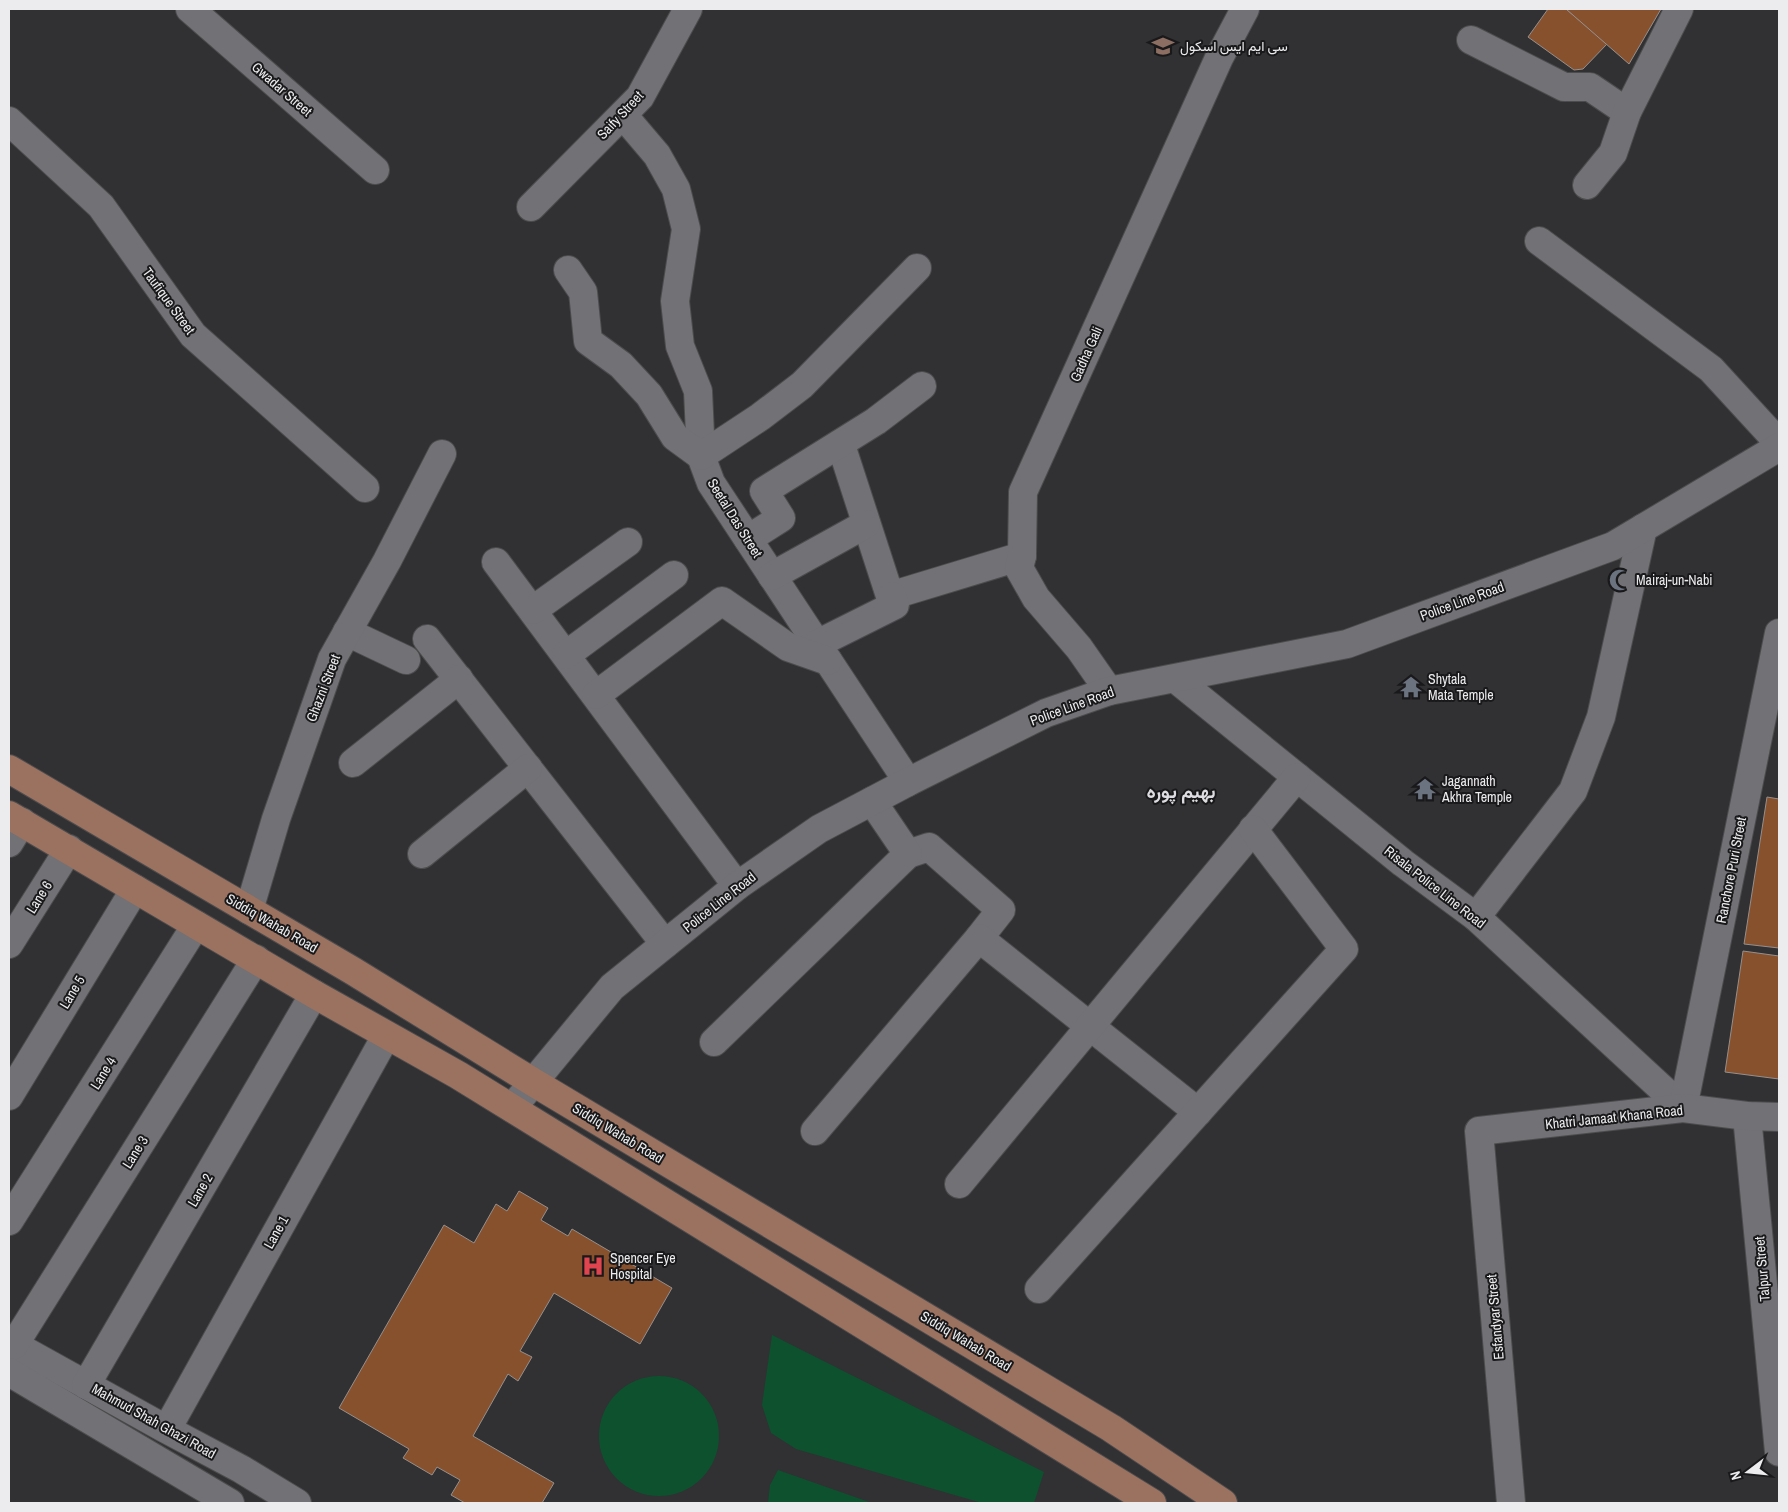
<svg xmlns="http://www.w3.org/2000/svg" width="1788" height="1512" font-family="'Archivo Narrow',Vazirmatn,sans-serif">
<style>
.green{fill:#0d512e}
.building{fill:#88512d;stroke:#94908e}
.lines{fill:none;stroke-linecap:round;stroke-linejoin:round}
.minor-casing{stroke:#4c4b4d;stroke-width:30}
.major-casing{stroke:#4c4b4d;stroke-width:30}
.minor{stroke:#727175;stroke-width:28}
.major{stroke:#9b725f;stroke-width:28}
.labels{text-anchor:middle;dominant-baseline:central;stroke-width:4;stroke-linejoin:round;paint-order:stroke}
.poi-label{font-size:14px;fill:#ecebed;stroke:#19181a;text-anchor:start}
.street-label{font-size:14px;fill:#ecebed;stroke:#19181a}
.district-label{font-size:19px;font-weight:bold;fill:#dddce0;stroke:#19181a}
</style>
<rect width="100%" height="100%" fill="#313033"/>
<g class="green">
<path d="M772,1335l272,137 -10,31h-52l-186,-54 -25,-16 -9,-28z"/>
<circle cx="659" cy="1436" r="60"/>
<path d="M778,1470l94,33h-104l2,-18z"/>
</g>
<g class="building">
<path d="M1548,9h18l41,35 -24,25 -9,1 -46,-33z"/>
<path d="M1566,9h95l-32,55z"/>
<path d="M1767,797l12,2v149l-35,-4z"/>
<path d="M1743,951l36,5v123l-54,-7z"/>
<path d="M519,1191l29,17 -7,12 27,16 4,-7 100,59 -32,56 -86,-51 -34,58 12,6 -14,24 -10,-7 -35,62 81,47 -12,20h-77l-14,-8 9,-15 -23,-13 -5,8 -29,-17 6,-9 -70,-41 105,-183 30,18 22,-39 11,7z"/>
</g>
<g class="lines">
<g class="minor-casing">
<g id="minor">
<path d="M190,9l185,161"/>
<path d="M1471,40l93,47h26l37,25"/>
<path d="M623,115l34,40 19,34 10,40 -11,72 5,45 18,45 3,65 10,27 197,299"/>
<path d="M9,121l92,85 92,129 172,153"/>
<path d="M1587,185l26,-32 14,-41 52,-103"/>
<path d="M531,207l109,-110 48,-88"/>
<path d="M1539,241l172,128 68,74"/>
<path d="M568,270l15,22 5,49 33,24 28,30 26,42 26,19 59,-39 42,-32 115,-117"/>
<path d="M841,445l49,151 132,-40"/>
<path d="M748,539l33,-21 -17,-27 112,-70 46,-35"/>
<path d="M496,562l241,324"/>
<path d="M772,576l94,-52"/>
<path d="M533,610l95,-68"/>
<path d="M347,632l59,28"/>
<path d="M427,639l238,305"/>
<path d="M817,644l78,-39 -3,-9"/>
<path d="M566,655l108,-80"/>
<path d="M1176,679l227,184 73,54 207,191"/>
<path d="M1109,691l-30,-43 -43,-50 -17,-30 3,-12 1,-64 196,-434 26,-49"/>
<path d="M596,695l126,-94 66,46 40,14"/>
<path d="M353,763l106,-84"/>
<path d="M9,843l13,-21"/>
<path d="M422,854l106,-86"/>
<path d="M908,854l21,-7 72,63 -22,28"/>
<path d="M249,910l27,-91 56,-160 55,-98 55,-107"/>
<path d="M1476,917l97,-126 28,-74 42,-189"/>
<path d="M9,944l60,-95"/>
<path d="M714,1042l194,-188 -36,-53"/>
<path d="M9,1096l126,-207"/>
<path d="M512,1108l100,-121 125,-101 82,-57 89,-47 138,-69 63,-22 238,-47 266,-98 166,-99"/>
<path d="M1683,1108l96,-475"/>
<path d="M1747,1116l32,336"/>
<path d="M815,1131l164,-193 219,174"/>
<path d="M959,1184l338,-407"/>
<path d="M9,1221l187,-296"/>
<path d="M1039,1289l305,-340 -91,-120"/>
<path d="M9,1342l155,86 77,41 56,34"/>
<path d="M14,1345l242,-386"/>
<path d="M9,1372l221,131"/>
<path d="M86,1385l228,-391"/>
<path d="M167,1429l219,-393"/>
<path d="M1511,1503l-32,-372 204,-23 64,8 32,1"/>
</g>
</g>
<g class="major-casing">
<g id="major">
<path d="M9,769l344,202 180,111 578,346 112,75"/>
<path d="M9,815l305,179 144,81 694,428"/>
</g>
</g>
<use href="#minor" class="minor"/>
<use href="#major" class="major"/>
</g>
<defs>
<g id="school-bare" transform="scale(1.725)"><path d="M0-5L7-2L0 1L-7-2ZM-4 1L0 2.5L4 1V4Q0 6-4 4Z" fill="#8d6e63" stroke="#19181a" stroke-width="2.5" paint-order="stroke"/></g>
<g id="mosque-bare" transform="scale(1.725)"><path d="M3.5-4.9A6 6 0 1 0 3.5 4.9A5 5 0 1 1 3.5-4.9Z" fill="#6b7280" stroke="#19181a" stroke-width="2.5" paint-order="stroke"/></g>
<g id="temple-bare" transform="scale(1.725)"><path d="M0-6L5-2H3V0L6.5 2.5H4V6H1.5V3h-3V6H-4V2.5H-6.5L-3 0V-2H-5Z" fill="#6b7280" stroke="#19181a" stroke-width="2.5" paint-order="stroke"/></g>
<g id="hospital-bare" transform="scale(1.725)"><path d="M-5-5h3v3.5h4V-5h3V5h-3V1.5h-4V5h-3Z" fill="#e0444e" stroke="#19181a" stroke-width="2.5" paint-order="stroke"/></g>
</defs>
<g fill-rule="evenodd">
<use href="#school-bare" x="1163" y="46"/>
<use href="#mosque-bare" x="1620" y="580"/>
<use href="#temple-bare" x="1411" y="687"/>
<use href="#temple-bare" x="1425" y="789"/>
<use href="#hospital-bare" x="593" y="1266"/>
</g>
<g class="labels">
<g class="poi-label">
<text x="1180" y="46">سی ایم ایس اسکول</text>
<text x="1636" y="580">Mairaj-un-Nabi</text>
<text x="1428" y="679">Shytala<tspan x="1428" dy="16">Mata Temple</tspan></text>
<text x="1442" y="781">Jagannath<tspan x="1442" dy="16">Akhra Temple</tspan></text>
<text x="610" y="1258">Spencer Eye<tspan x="610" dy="16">Hospital</tspan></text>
</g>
<g class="street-label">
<text transform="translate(282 89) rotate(41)">Gwadar Street</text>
<text transform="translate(620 115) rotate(-47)">Saify Street</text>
<text transform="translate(169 301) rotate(54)">Taufique Street</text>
<text transform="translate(1086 354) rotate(-66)">Gadha Gali</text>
<text transform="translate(735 518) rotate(58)">Seetal Das Street</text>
<text transform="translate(1462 601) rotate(-20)">Police Line Road</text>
<text transform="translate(323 688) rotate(-69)">Ghazni Street</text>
<text transform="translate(1072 706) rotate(-20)">Police Line Road</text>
<text transform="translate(1731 870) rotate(-79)">Ranchore Puri Street</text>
<text transform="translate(1435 887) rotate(38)">Risala Police Line Road</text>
<text transform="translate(39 897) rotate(-58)">Lane 6</text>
<text transform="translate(719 902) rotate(-38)">Police Line Road</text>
<text transform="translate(272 923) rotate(30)">Siddiq Wahab Road</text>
<text transform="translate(72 992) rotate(-59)">Lane 5</text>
<text transform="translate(103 1073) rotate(-58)">Lane 4</text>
<text transform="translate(1614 1117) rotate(-6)">Khatri Jamaat Khana Road</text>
<text transform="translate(618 1133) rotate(31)">Siddiq Wahab Road</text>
<text transform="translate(135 1152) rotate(-58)">Lane 3</text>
<text transform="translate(200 1190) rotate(-60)">Lane 2</text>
<text transform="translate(276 1232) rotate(-61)">Lane 1</text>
<text transform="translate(1762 1269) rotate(-95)">Talpur Street</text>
<text transform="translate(1495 1317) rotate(-95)">Esfandyar Street</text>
<text transform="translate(966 1341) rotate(31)">Siddiq Wahab Road</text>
<text transform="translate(154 1421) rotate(29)">Mahmud Shah Ghazi Road</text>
</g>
<g class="district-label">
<text x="1181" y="791">بھیم پورہ</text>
</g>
</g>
<rect width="1788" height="1512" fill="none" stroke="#ecebed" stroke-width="20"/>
<g transform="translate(1748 1472) rotate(254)" stroke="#19181a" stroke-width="4" paint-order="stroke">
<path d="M0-4L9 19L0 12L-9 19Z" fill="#ecebed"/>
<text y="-8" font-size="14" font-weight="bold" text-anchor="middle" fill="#ecebed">N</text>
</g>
</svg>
